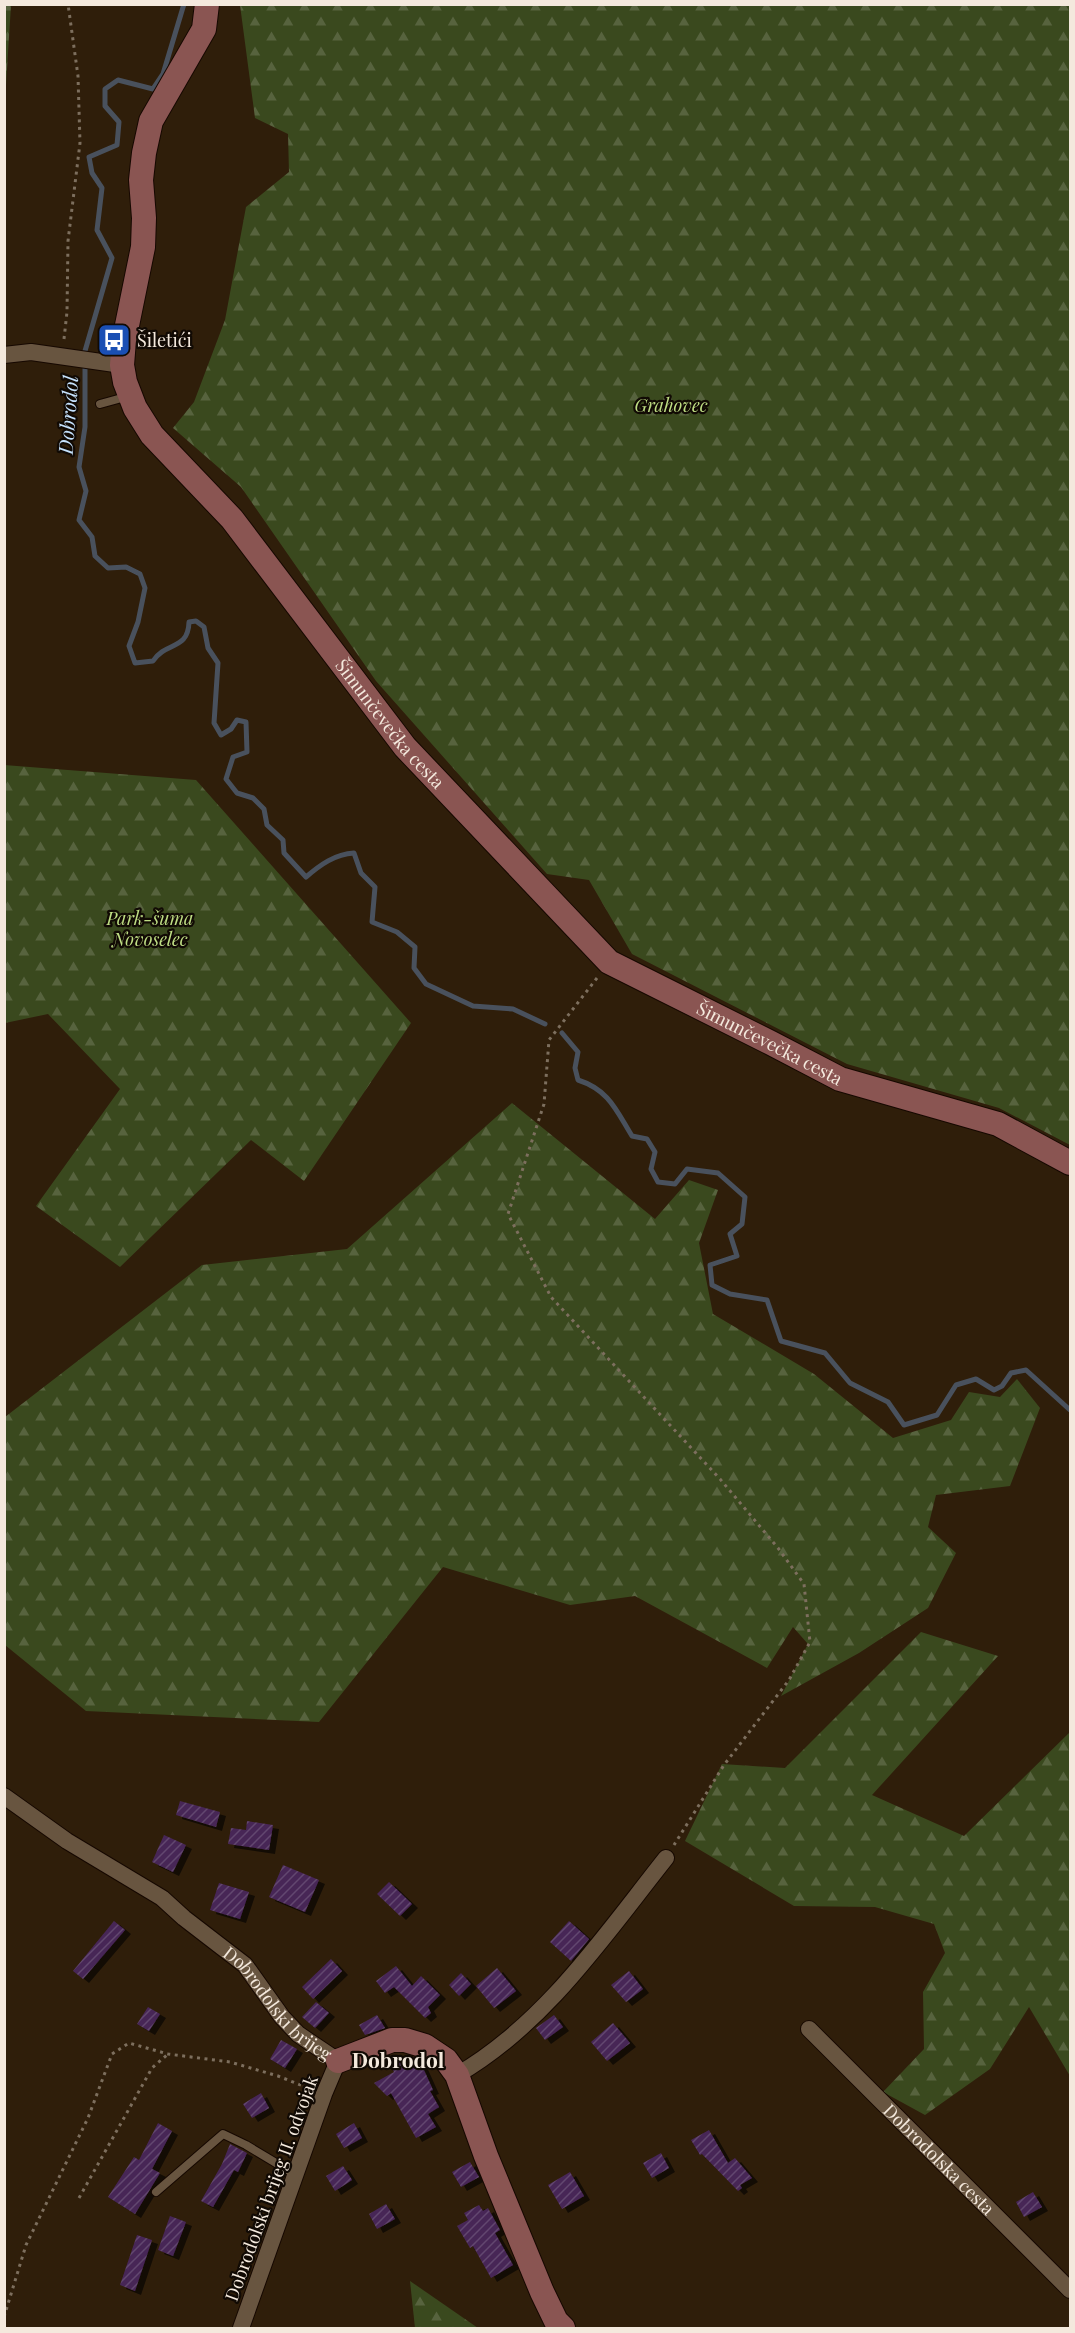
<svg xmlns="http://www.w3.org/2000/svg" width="1075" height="2333" font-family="'Playfair Display',serif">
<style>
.forest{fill:url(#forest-firs)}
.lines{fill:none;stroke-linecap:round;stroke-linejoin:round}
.stream{stroke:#49515d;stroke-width:5}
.building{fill:url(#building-hatch);filter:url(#shadow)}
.lane-casing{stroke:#160800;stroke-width:10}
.street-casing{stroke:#160800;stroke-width:18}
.secondary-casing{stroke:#160800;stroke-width:26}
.path{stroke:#7d6f5e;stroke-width:3;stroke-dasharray:3 4.5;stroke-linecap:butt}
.lane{stroke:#685540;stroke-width:8}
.street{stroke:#685540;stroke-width:16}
.secondary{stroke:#8a5552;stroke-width:24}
.labels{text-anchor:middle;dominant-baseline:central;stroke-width:4.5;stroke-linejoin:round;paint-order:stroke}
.poi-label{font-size:18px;fill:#f4e9dd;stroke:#110a04;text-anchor:start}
.park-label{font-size:18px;font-style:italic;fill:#bfde84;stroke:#110a04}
.street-label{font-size:18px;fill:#f4e9dd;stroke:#110a04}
.water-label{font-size:20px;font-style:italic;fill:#c6e2fd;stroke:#110a04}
.quarter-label{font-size:21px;font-weight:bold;fill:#f4e9dd;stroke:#110a04}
</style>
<defs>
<pattern id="forest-firs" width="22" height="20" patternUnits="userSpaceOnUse" patternTransform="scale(1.5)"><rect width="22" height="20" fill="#3a491e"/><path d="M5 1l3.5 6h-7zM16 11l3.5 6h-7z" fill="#57633e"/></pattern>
<pattern id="building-hatch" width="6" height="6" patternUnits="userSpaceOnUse" patternTransform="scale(1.5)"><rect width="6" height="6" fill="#472657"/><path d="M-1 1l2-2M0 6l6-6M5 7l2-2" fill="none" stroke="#62466f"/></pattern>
<filter id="shadow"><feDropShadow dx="6" dy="4" stdDeviation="0" flood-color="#0009"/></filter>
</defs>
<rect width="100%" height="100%" fill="#2f1e0a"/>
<g class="forest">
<path d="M5,4l6,1 -6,96 -1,-96z"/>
<path d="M240,5h830v1140l-71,-37 -152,-44 -215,-110 -43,-74 -42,-6 -171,-193 -135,-194 -68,-59 21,-26 31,-82 21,-113 43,-35 -1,-38 -33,-16z"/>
<path d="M4,765l192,15 215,243 -107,158 -53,-41 -131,127 -84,-61 84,-117 -72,-75 -43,9z"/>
<path d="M512,1103l143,116 34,-39 29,10 -19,53 14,71 101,60 79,64 58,-18 18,-28 31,5 17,-18 23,29 -30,78 -74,9 -8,32 28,26 -28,55 -69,45 -78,43 27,-52 -15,-17 -26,41 -132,-72 -65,9 -127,-38 -124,155 -233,-11 -81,-66v-228l197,-152 145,-16z"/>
<path d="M921,1632l77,24 -126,139 92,41 106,-104v344l-41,-69 -39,62 -65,46 -42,-23 41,-43 -1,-57 22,-39 -11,-29 -59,-17 -81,-1 -109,-65 37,-77 63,4z"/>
<path d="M410,2281l68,47h-63z"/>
</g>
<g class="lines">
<g class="stream">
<path d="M184,4l-21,70 -10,15 -35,-9 -13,9v17l14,16 -2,23 -28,12 3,16 10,15 -5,42 15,28 -27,93v76l-6,40 7,24 -7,29 13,17 3,19 13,12 18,-1 14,7 5,14 -7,34 -9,24 6,17 18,-2c13,-20 35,-10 36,-39l7,-1 8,6 4,21 10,15 -4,60 7,12 10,-6 6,-9 9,2 1,30 -14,5 -7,22 11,14 16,5 11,11 3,16 16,15 1,13 22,24c14,-12 29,-23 48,-24l7,20 14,14 -3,35 25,10 18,15 -1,21 12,16 47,22 40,3 32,15"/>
<path d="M562,1033l16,19 -3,16 3,12c31,10 38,30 54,56l15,3 8,13 -4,17 7,13 17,2 12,-15 31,4 27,24 -3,27 -12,10 7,22 -27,9 2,20 18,9 37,6 14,41 44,12 25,30 38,19 16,23 33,-10 19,-30 20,-6 18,11 8,-4 9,-13 15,-3 44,40"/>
</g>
</g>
<g class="building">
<path d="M180,1801l40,11 -4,15 -40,-12z"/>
<path d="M247,1821l26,4 -4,25 -41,-6 3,-16 15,2z"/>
<path d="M164,1835l22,10 -13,27 -21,-10z"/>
<path d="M283,1865l36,15 -14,32 -36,-15z"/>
<path d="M389,1882l23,22 -12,12 -23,-22z"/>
<path d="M219,1883l30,9 -9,27 -30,-9z"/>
<path d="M114,1921l11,9 -42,49 -10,-8z"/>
<path d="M569,1921l20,18 -18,22 -21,-19z"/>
<path d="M331,1959l11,12 -29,28 -11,-12z"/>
<path d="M396,1966l16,20 9,-10 19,19 -12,12 3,6 -6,5 -31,-31 -9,6 -9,-12z"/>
<path d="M497,1968l19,23 -22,17 -18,-22z"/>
<path d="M629,1971l14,18 -17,13 -15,-17z"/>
<path d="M461,1973l10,11 -12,12 -10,-11z"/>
<path d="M316,2002l13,11 -14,15 -13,-11z"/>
<path d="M148,2007l12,7 -11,17 -12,-7z"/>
<path d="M377,2015l8,13 -20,7 -6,-10z"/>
<path d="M554,2015l9,12 -18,13 -9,-12z"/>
<path d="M613,2023l17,20 -23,18 -16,-19z"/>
<path d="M281,2040l16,9 -12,19 -15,-9z"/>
<path d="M408,2056l11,3 14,31 -3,1 9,16 -11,7 8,13 -20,11 -25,-45 -4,3 -13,-13 20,-11 -4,-7z"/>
<path d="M261,2093l8,15 -17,10 -9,-14z"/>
<path d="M158,2123l14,8 -20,38 8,4 -25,41 -27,-17 26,-40 5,3z"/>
<path d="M354,2123l8,15 -18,10 -8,-14z"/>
<path d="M709,2130l19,33 7,-5 17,20 -12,7 2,3 -4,3 -36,-37 -2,1 -9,-15z"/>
<path d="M230,2144l17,9 -9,19 -4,-2 -21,37 -12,-6 21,-37z"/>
<path d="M661,2153l8,15 -17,10 -9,-15z"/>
<path d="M470,2162l9,15 -18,10 -9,-15z"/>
<path d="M343,2166l9,14 -17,11 -9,-15z"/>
<path d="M570,2172l14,24 -22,13 -14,-24z"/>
<path d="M1033,2192l9,15 -18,10 -8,-15z"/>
<path d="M386,2204l9,15 -18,10 -8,-15z"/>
<path d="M479,2205l4,6 5,-3 12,22 -5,3 18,32 -22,13 -18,-32 -3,2 -13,-22 11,-6 -4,-7z"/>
<path d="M170,2216l16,6 -13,34 -15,-6z"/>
<path d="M137,2235l15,5 -17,51 -15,-6z"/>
</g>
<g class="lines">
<g class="lane-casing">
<g id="lane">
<path d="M100,404l29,-8"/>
<path d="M156,2192l67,-58 23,11 50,30"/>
</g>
</g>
<g class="street-casing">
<g id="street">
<path d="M4,355l27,-3 91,13"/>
<path id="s1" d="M4,1796l63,45 95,57 22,20 61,47 37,52 16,17 40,27 -14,33 -83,234"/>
<path id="s2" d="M809,2029l261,261"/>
<path d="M457,2075c88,-51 147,-139 209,-217"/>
</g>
</g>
<g class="secondary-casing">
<g id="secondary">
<path id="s3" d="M207,4l-3,25 -53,92 -7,32 -3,27 3,38 -1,29 -19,93 -2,25 3,17 10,26 17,27 80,84 173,228 204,215 162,81 69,36 158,45 72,39"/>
<path d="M338,2061l54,-21h13l20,6 21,14 11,15 29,81 56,136 14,29 7,7"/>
</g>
</g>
<g class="path">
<path d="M64,339l3,-27 1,-71 12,-98 -2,-67 -10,-72"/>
<path d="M597,978l-48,62 -5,64 -36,110 43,83 169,182 58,69 26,36 6,58 -21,38 -65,85 -50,80"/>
<path d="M79,2198l73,-130 16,-14"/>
<path d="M4,2317l22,-72 62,-127 24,-64 17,-11 39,11 62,8 48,14 30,12"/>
</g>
<use href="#lane" class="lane"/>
<use href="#street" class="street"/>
<use href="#secondary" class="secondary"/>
</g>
<defs>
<g id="bus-square" transform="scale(1.725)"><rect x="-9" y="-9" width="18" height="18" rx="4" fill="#1a4fb4" stroke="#110a04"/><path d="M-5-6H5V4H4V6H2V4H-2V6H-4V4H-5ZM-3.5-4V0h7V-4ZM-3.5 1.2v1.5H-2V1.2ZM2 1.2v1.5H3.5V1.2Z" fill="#fff"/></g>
</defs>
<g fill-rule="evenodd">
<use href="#bus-square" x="114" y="340"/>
</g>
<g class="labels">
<g class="poi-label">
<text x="137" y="340">Šiletići</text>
</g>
<g class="park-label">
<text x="671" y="405">Grahovec</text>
<text x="150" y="918">Park-šuma<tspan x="150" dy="21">Novoselec</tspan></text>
</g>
<g class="street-label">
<text stroke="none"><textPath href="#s3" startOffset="830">Šimunčevečka cesta</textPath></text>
<text stroke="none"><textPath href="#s3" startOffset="1334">Šimunčevečka cesta</textPath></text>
<text stroke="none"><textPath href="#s1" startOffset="346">Dobrodolski brijeg</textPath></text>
<text stroke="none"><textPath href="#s2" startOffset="184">Dobrodolska cesta</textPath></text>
<text transform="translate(271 2188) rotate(-70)">Dobrodolski brijeg II. odvojak</text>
</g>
<g class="water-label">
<text transform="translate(67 415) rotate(-86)">Dobrodol</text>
</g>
<g class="quarter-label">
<text x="398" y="2059">Dobrodol</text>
</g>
</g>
<rect width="1075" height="2333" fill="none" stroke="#f4e9dd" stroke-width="12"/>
</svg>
